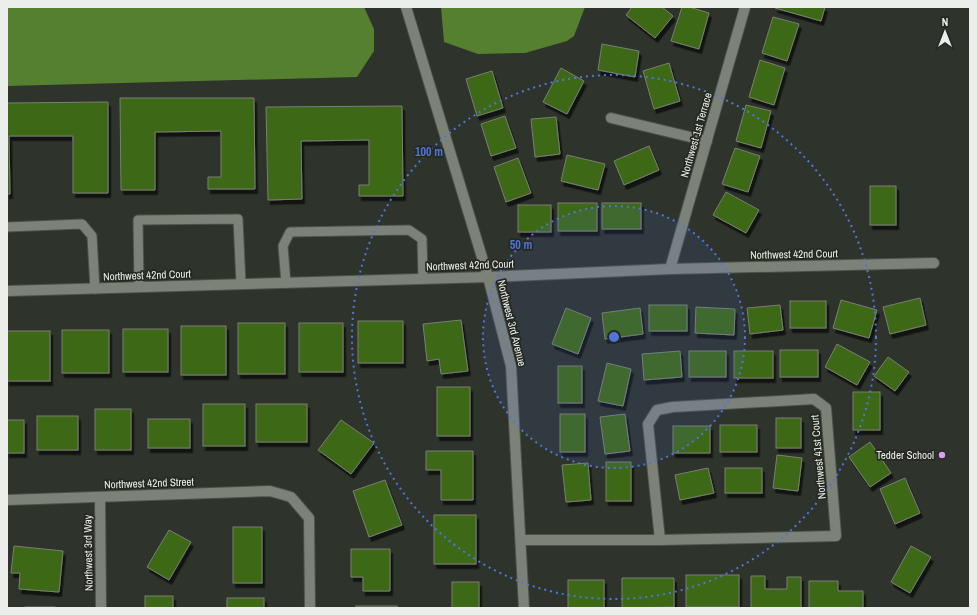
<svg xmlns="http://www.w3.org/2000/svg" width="977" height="615" font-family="'Archivo Narrow',sans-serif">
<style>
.water{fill:#54802f}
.building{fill:#3d6712;stroke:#7a7f76;filter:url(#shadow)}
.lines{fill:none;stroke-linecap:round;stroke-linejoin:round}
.service-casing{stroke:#4e514c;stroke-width:11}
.minor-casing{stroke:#4e514c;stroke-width:12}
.service{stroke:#7d8279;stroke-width:9}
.minor{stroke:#7d8279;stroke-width:10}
.ring{fill:none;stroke:#5076dc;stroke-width:2;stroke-dasharray:2 4}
.poi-dot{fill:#d79bf9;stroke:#252922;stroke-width:1.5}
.labels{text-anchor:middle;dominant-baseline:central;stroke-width:3.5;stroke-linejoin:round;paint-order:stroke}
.street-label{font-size:11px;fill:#ebeeea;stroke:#252922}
.poi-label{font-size:11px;fill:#ebeeea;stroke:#252922;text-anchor:end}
.centre{fill:#5076dc;stroke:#252922;stroke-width:2}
.ring-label{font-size:12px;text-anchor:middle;font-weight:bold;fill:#5076dc;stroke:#252922;stroke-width:3.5;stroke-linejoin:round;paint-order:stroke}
</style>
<defs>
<filter id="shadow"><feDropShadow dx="2.5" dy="4.5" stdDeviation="0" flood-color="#0009"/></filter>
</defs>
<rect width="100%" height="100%" fill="#2e332c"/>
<g class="water">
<path d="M7,7h357l10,22v22l-17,26 -350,9z"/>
<path d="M441,7h144l-11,29 -7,5 -42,12 -47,1 -34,-12z"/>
</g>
<g class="building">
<path d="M632,7h30l11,9 -18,22 -29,-23z"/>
<path d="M682,7h7l20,6 -10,36 -28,-8z"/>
<path d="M775,7h50l-4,14 -46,-13z"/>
<path d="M773,17l26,7 -12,37 -25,-8z"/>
<path d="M602,44l37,7 -4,26 -37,-7z"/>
<path d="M760,60l25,8 -11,37 -25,-8z"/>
<path d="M669,63l11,38 -26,8 -11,-38z"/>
<path d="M561,68l23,13 -17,33 -24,-12z"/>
<path d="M492,71l11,37 -26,8 -11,-37z"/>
<path d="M120,98h134l1,91h-47v-12h13v-46l-66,1v58h-34z"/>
<path d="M108,102v91h-35v-57h-64l1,58h-3v-91z"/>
<path d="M746,105l25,6 -10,37 -25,-7z"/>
<path d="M402,106l1,90h-44v-11h10v-45l-68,1 1,58 -34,1 -2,-93z"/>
<path d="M505,116l11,32 -25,8 -10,-32z"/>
<path d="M556,117l4,37 -25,3 -4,-38z"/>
<path d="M649,146l10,24 -35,15 -10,-24z"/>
<path d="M735,148l25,8 -12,36 -26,-8z"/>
<path d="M567,155l38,9 -7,26 -37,-9z"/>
<path d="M518,158l13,35 -25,9 -12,-35z"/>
<rect x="870" y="186" width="26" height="39"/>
<path d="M726,192l33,18 -13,23 -33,-18z"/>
<rect x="558" y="203" width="39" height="28"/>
<rect x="602" y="203" width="39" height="26"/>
<rect x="518" y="205" width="33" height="27"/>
<path d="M920,298l6,27 -36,9 -7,-27z"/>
<path d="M841,300l36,10 -8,28 -36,-10z"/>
<rect x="790" y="301" width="36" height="27"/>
<rect x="649" y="305" width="38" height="26"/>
<path d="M780,305l3,25 -33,4 -3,-26z"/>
<path d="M696,307l39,2 -1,26 -39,-2z"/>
<path d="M566,308l25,10 -13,36 -26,-10z"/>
<path d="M640,308l3,26 -38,5 -3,-26z"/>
<path d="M461,320l7,51 -27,3 -2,-15 -12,2 -4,-37z"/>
<rect x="358" y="321" width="45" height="42"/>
<rect x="238" y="323" width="47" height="51"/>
<rect x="299" y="323" width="44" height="49"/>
<rect x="181" y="326" width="45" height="49"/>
<rect x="123" y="329" width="45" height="43"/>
<rect x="62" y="330" width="47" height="43"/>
<rect x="7" y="331" width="43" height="50"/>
<path d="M837,344l33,18 -13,23 -32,-18z"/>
<rect x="780" y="350" width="38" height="27"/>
<path d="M680,351l2,26 -38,3 -2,-26z"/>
<rect x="689" y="351" width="37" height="26"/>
<rect x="734" y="351" width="39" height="27"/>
<path d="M888,357l21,15 -14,19 -21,-15z"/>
<path d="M607,363l24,6 -8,37 -25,-5z"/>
<rect x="558" y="366" width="24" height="37"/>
<rect x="437" y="387" width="33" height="49"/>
<rect x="853" y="392" width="27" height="38"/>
<rect x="203" y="404" width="42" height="42"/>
<rect x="256" y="404" width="51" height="38"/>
<rect x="95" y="409" width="36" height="41"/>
<rect x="560" y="414" width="25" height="38"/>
<path d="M625,414l5,37 -25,3 -5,-37z"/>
<rect x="37" y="416" width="41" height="34"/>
<rect x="776" y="418" width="25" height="30"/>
<rect x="148" y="419" width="42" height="29"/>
<rect x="7" y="420" width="17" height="33"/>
<path d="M341,420l33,23 -23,31 -33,-24z"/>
<rect x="720" y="425" width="37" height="27"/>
<rect x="673" y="426" width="37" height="27"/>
<path d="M870,442l21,31 -21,14 -21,-30z"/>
<path d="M426,451h47v49h-32v-30h-15z"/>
<path d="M777,455l25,3 -4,33 -25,-3z"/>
<rect x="606" y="462" width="25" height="39"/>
<path d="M588,463l3,37 -25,2 -4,-37z"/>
<path d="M708,468l6,25 -34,7 -5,-25z"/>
<rect x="725" y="468" width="37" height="25"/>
<path d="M905,478l15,35 -25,11 -15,-35z"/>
<path d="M385,480l17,45 -33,12 -16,-46z"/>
<rect x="434" y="515" width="42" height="49"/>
<rect x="233" y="527" width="29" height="56"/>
<path d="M169,530l22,12 -22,38 -22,-13z"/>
<path d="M14,546l49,5 -4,41 -40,-3 1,-16h-9z"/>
<path d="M911,546l20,11 -21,36 -19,-11z"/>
<path d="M351,549h39v42h-27v-14h-12z"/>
<rect x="686" y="575" width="53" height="32"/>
<path d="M751,576h14v13h22v-12h14v31h-50z"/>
<path d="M622,578h52v29l-52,1z"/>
<rect x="568" y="580" width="36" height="28"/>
<path d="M809,581h29v10h25v17h-54z"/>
<rect x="452" y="582" width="27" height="26"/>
<rect x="145" y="596" width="28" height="12"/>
<rect x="227" y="598" width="37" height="10"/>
<rect x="356" y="606" width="41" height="2"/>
<rect x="25" y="607" width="30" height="1"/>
</g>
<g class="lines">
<g class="service-casing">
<g id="service">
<path d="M7,227l75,-3 10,12 3,53"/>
<path d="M286,283l-3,-37 7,-14 119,-2 13,9 1,40"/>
<path d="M139,287l-1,-67 100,-1 3,65"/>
</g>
</g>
<g class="minor-casing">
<g id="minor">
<path d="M406,7l82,270 23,89 13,242"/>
<path d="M611,118l96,23"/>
<path d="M670,269l75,-262"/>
<path d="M7,291l481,-14 182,-8 264,-6"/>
<path d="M100,497l1,111"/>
<path d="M7,500l263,-9 21,6 18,21 1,90"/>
<path d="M521,540h139l176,-4 -10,-128 -12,-9 -141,8 -16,3 -9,14 12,116"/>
</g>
</g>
<use href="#service" class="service"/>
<use href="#minor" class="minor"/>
</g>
<circle cx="614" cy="337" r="131" fill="#5076dc" fill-opacity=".12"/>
<g class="ring">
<circle cx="614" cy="337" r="131"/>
<circle cx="614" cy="337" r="262"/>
</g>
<circle class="poi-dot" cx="942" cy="455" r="4"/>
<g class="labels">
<g class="street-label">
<text transform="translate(696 135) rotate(-74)">Northwest 1st Terrace</text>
<text transform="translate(794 254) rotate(-1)">Northwest 42nd Court</text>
<text transform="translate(470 265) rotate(-2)">Northwest 42nd Court</text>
<text transform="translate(147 275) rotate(-2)">Northwest 42nd Court</text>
<text transform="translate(512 323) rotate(76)">Northwest 3rd Avenue</text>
<text transform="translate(818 457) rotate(-95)">Northwest 41st Court</text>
<text transform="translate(149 483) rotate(-2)">Northwest 42nd Street</text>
<text transform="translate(88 553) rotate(-91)">Northwest 3rd Way</text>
</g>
<g class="poi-label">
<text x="934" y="455">Tedder School</text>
</g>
</g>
<circle cx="614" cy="337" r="6" class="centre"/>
<g class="ring-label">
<text x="429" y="156">100 m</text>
<text x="521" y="249">50 m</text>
</g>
<rect width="977" height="615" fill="none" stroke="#ebeeea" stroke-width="16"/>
<g transform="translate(945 32)" stroke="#252922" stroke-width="3" paint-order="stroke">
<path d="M0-3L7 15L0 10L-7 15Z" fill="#ebeeea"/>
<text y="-6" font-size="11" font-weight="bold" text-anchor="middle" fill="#ebeeea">N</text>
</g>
</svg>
